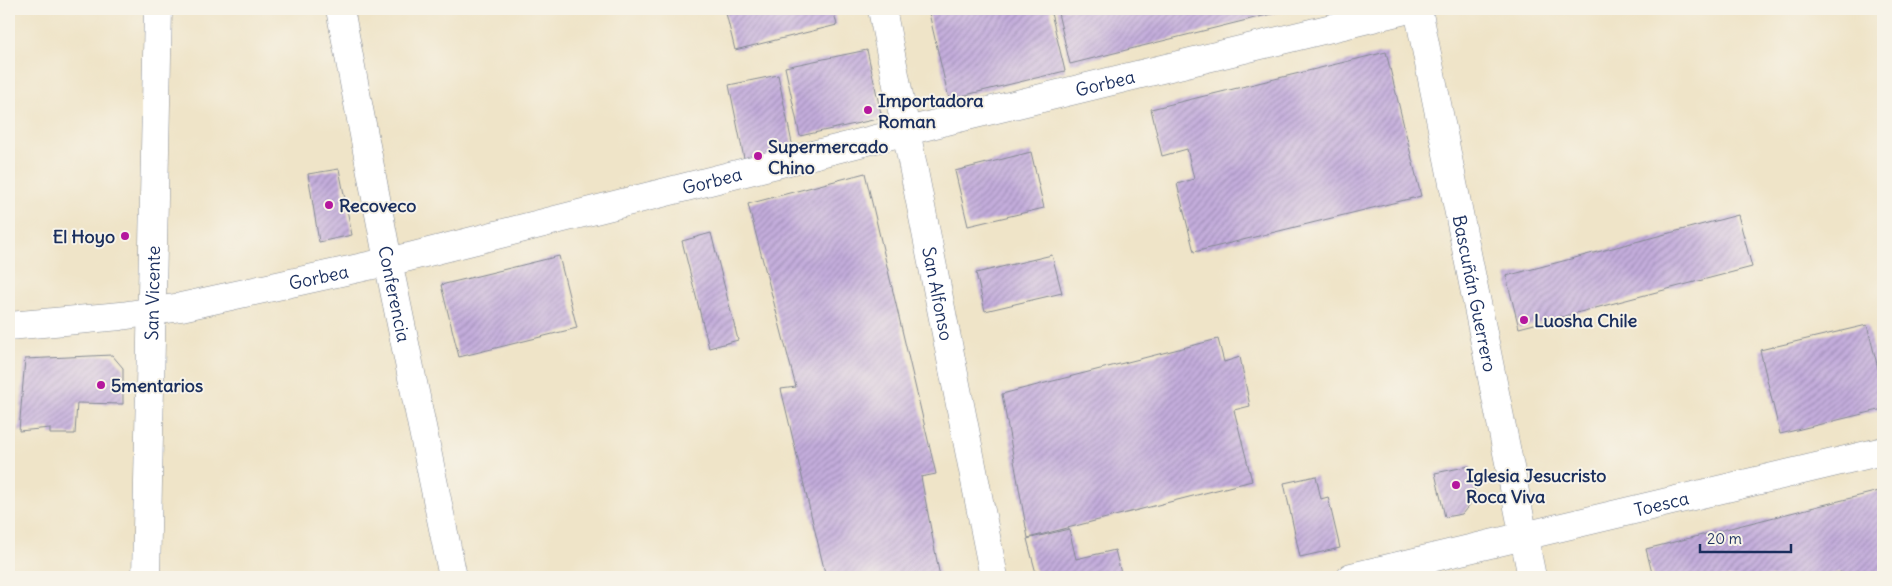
<svg xmlns="http://www.w3.org/2000/svg" width="1892" height="586" font-family="Delius,sans-serif">
<style>
.building{fill:url(#building-hatch)}
.lines{fill:none;stroke-linecap:round;stroke-linejoin:round}
.minor-casing{stroke:#858a93;stroke-width:29}
.minor{stroke:#fff;stroke-width:28}
.poi-dot{fill:#b5179e;stroke:#f7f3e8;stroke-width:2}
.labels{text-anchor:middle;dominant-baseline:central;stroke-width:4;stroke-linejoin:round;paint-order:stroke}
.street-label{font-size:18px;fill:#1b2f5e;stroke:#f7f3e8}
.poi-label{font-size:18px;font-weight:bold;fill:#1b2f5e;stroke:#f7f3e8;text-anchor:start}
</style>
<defs>
<pattern id="building-hatch" width="6" height="6" patternUnits="userSpaceOnUse" patternTransform="scale(1.25)"><rect width="6" height="6" fill="#c4addc"/><path d="M-1 1l2-2M0 6l6-6M5 7l2-2" fill="none" stroke="#9e8db6"/></pattern>
</defs>
<rect width="100%" height="100%" fill="#f7f3e8"/>
<filter id="ink" filterUnits="userSpaceOnUse"><feTurbulence type="fractalNoise" baseFrequency=".02" numOctaves="2"/><feDisplacementMap in="SourceGraphic" scale="10" xChannelSelector="R" yChannelSelector="G"/><feConvolveMatrix kernelMatrix="1 2 1 2 8 2 1 2 1" color-interpolation-filters="sRGB"/></filter>
<filter id="wash" filterUnits="userSpaceOnUse"><feTurbulence type="fractalNoise" baseFrequency=".0096" numOctaves="4" result="noise"/><feDisplacementMap in="SourceGraphic" scale="20" xChannelSelector="R" yChannelSelector="G"/><feGaussianBlur stdDeviation="1.12" result="paint"/><feColorMatrix in="noise" values="0 0 0 0 0 0 0 0 0 0 0 0 0 0 0 0 0 1.4 0 .05"/><feComposite in="paint" operator="in"/></filter>
<g filter="url(#wash)">
<rect width="100%" height="100%" fill="#efe4c8"/>
<g id="blocks">
<g class="building">
<path d="M725,9h108l4,16 -102,25z"/>
<path d="M928,9h122l15,62 -116,28z"/>
<path d="M1057,9h234l-221,55z"/>
<path d="M867,50l15,68 -82,18 -15,-69z"/>
<path d="M1386,52l35,144 -227,56 -17,-68 17,-5 -7,-30 -25,7 -11,-47z"/>
<path d="M778,75l17,83 -49,10 -17,-83z"/>
<path d="M1031,152l13,56 -76,18 -13,-55z"/>
<path d="M339,169l13,66 -33,7 -11,-68z"/>
<path d="M865,173l71,301 -15,3 19,100h-114l-45,-188 15,-2 -48,-183z"/>
<path d="M1738,215l14,52 -233,61 -13,-52z"/>
<path d="M711,233l27,107 -29,8 -27,-107z"/>
<path d="M1052,255l10,38 -77,18 -9,-38z"/>
<path d="M559,256l18,72 -118,29 -18,-72z"/>
<path d="M1867,325l16,63v21l-103,25 -20,-84z"/>
<path d="M1218,339l6,23 16,-5 10,49 -16,4 18,71 -224,57 -26,-144z"/>
<path d="M112,355l11,13v36l-46,-1 -2,31h-25v-6l-31,3 6,-72z"/>
<path d="M1470,466l6,31 -14,17 -17,3 -10,-44z"/>
<path d="M1316,476l5,23 7,-2 12,51 -40,9 -16,-74z"/>
<path d="M1883,490v87h-41l-1,-5 -20,5h-168l-7,-28z"/>
<path d="M1069,529l7,30 39,-9 7,27h-85l-10,-38z"/>
</g>
</g>
</g>
<g filter="url(#ink)">
<use href="#blocks" fill-opacity="0" stroke="#858a93" stroke-width="1"/>
<g class="lines">
<g class="minor-casing">
<g id="minor">
<path id="s1" d="M340,9l48,252 65,316"/>
<path id="s2" d="M882,9l112,568"/>
<path id="s3" d="M1418,9l114,568"/>
<path id="s4" d="M9,326l112,-10 60,-9 228,-50 542,-137 459,-111"/>
<path id="s5" d="M146,577l12,-568"/>
<path id="s6" d="M1351,577l532,-126"/>
</g>
</g>
<use href="#minor" class="minor"/>
</g>
</g>
<g class="poi-dot">
<circle cx="868" cy="110" r="5"/>
<circle cx="758" cy="156" r="5"/>
<circle cx="329" cy="205" r="5"/>
<circle cx="125" cy="236" r="5"/>
<circle cx="1524" cy="320" r="5"/>
<circle cx="101" cy="385" r="5"/>
<circle cx="1456" cy="485" r="5"/>
</g>
<g class="labels">
<g class="street-label">
<text stroke="none"><textPath href="#s4" startOffset="1124">Gorbea</textPath></text>
<text stroke="none"><textPath href="#s4" startOffset="719">Gorbea</textPath></text>
<text stroke="none"><textPath href="#s4" startOffset="314">Gorbea</textPath></text>
<text stroke="none"><textPath href="#s5" startOffset="284">San Vicente</textPath></text>
<text stroke="none"><textPath href="#s1" startOffset="290">Conferencia</textPath></text>
<text stroke="none"><textPath href="#s2" startOffset="290">San Alfonso</textPath></text>
<text stroke="none"><textPath href="#s3" startOffset="290">Bascuñán Guerrero</textPath></text>
<text stroke="none"><textPath href="#s6" startOffset="319">Toesca</textPath></text>
</g>
<g class="poi-label">
<text x="878" y="100">Importadora<tspan x="878" dy="21">Roman</tspan></text>
<text x="768" y="146">Supermercado<tspan x="768" dy="21">Chino</tspan></text>
<text x="339" y="205">Recoveco</text>
<text x="115" y="236" text-anchor="end">El Hoyo</text>
<text x="1534" y="320">Luosha Chile</text>
<text x="111" y="385">5mentarios</text>
<text x="1466" y="475">Iglesia Jesucristo<tspan x="1466" dy="21">Roca Viva</tspan></text>
</g>
</g>
<rect width="1892" height="586" fill="none" stroke="#f7f3e8" stroke-width="30"/>
<path d="M1700 544v8h91v-8" fill="none" stroke="#1b2f5e" stroke-width="2.5"/>
<text x="1707" y="544" font-size="15" fill="#1b2f5e" stroke="#f7f3e8" stroke-width="4" paint-order="stroke">20 m</text>
</svg>
